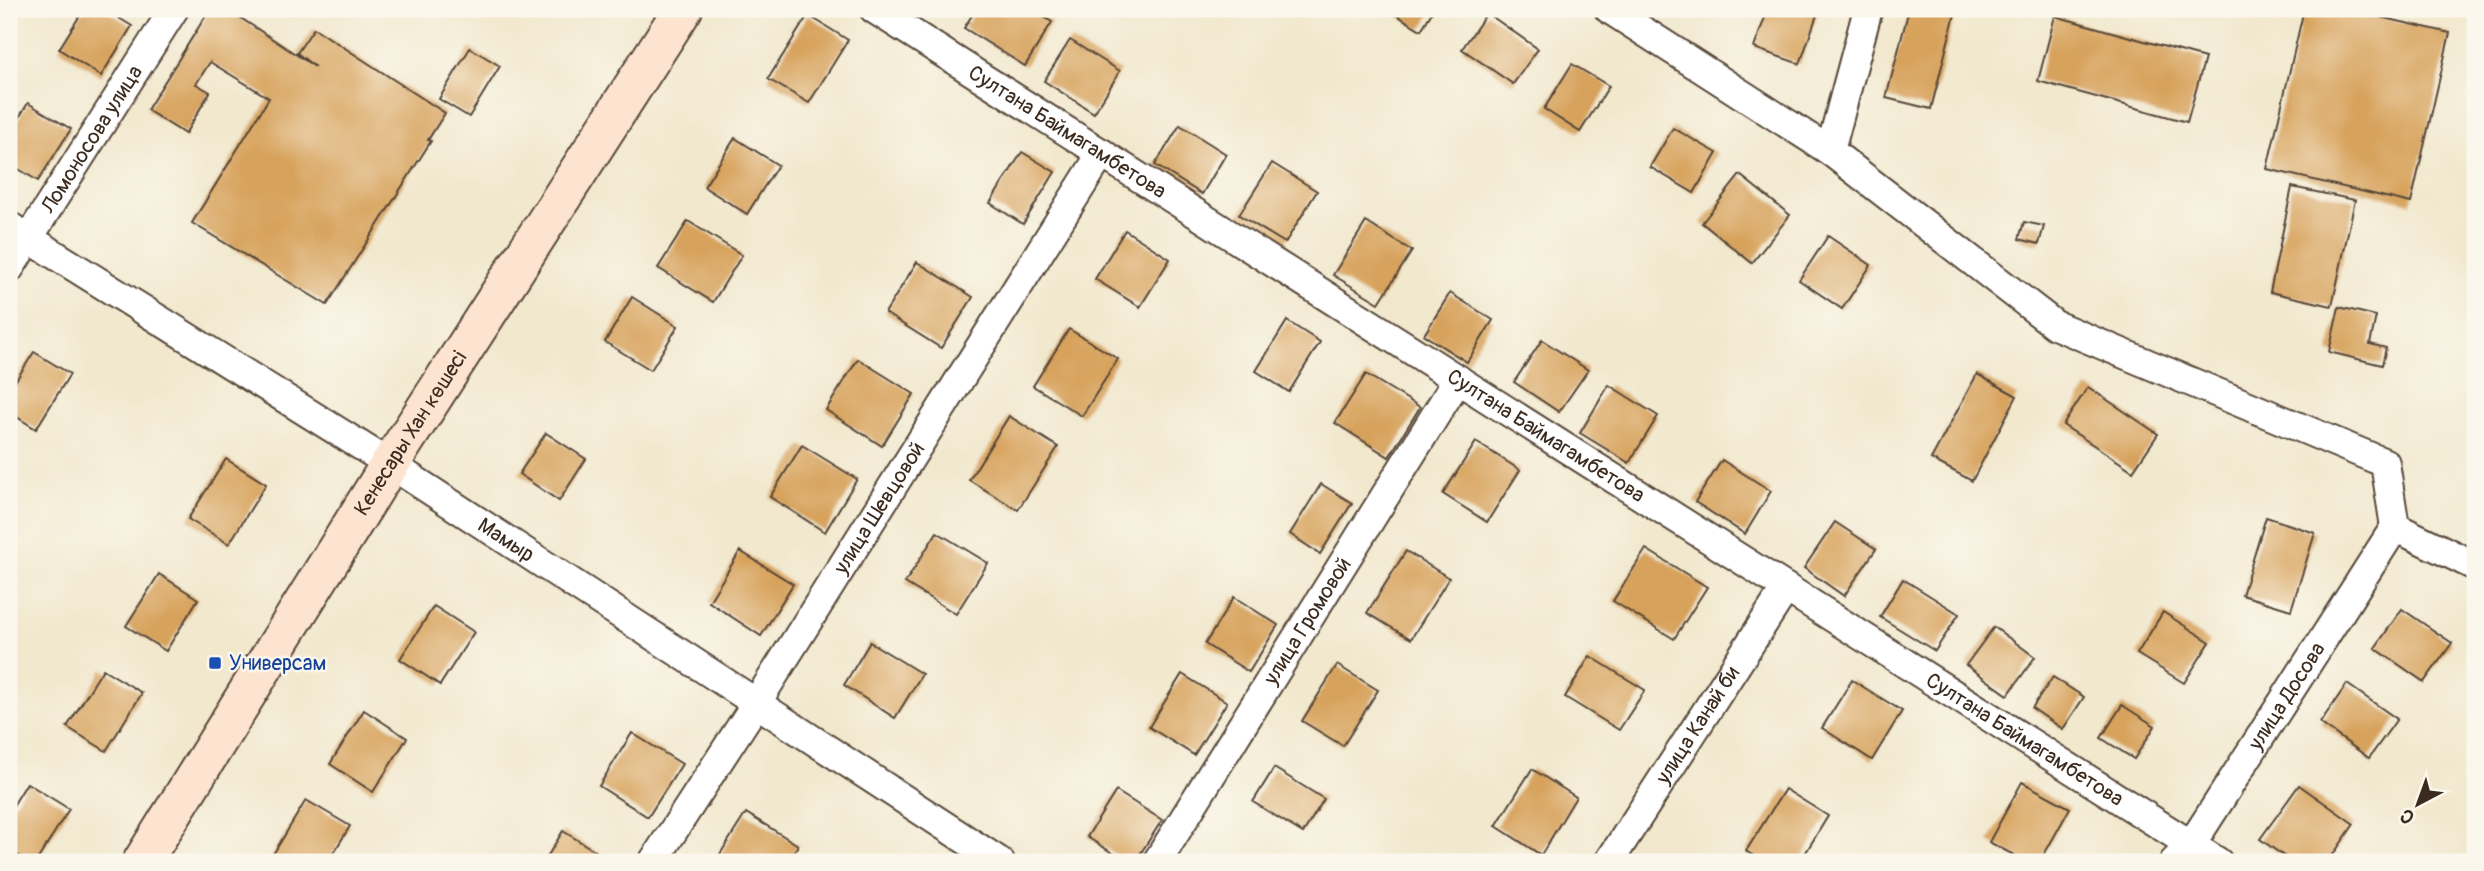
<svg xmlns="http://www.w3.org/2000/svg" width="2484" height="871" font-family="Pangolin,sans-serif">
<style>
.building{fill:#d7a25c}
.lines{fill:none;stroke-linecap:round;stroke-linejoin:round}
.street-casing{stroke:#564638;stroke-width:32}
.secondary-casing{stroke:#564638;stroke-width:42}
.street{stroke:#fff;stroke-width:28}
.secondary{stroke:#fde4d1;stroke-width:38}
.transit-dot{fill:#1a4fb4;stroke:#fbf7ec;stroke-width:2.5}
.labels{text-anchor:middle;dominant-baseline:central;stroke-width:5;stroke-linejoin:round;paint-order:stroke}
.street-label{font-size:21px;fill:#3b2a1e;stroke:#fbf7ec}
.transit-label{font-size:21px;fill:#164399;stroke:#fbf7ec;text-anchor:start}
</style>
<rect width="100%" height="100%" fill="#fbf7ec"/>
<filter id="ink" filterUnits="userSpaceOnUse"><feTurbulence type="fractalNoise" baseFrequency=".0143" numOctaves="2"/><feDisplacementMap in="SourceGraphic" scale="14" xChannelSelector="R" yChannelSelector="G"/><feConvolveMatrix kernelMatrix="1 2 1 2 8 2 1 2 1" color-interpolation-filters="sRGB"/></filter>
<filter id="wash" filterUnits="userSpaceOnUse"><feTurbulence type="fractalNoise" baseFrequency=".00686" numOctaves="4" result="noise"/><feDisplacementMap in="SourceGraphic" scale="28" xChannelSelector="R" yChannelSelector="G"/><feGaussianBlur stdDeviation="1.57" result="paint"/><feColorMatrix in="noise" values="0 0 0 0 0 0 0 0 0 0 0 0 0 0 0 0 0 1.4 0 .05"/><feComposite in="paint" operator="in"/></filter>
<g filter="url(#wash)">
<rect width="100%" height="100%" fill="#f1e8ce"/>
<g id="blocks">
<g class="building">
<path d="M84,9h20l28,17 -31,50 -42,-27z"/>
<path d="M210,9h17l88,58 -18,-14 17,-25 131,85 -17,27 3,1 -104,164 -135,-82 77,-125 -59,-36 -14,22 14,8 -25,42 -38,-24z"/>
<path d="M976,9h55l21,13 -27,44 -61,-38z"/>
<path d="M1387,9h47l-13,21z"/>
<path d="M1768,9h51l-19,55 -46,-16z"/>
<path d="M1909,9h27l19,5 -24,95 -45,-11z"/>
<path d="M2304,9h41l105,24 -39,170 -144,-34z"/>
<path d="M1487,13l51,36 -25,35 -51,-35z"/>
<path d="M808,15l40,25 -39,63 -41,-24z"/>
<path d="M2055,16l150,42 -18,64 -149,-41z"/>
<path d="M1070,40l50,31 -26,42 -50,-32z"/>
<path d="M470,48l30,18 -31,51 -30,-18z"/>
<path d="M1572,64l37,22 -29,46 -36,-23z"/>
<path d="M28,103l43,26 -33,52 -29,-18v-29z"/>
<path d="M1180,125l46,29 -24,40 -47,-29z"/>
<path d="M1673,128l44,25 -23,40 -44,-26z"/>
<path d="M735,138l43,27 -31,49 -43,-27z"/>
<path d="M1022,152l33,20 -32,52 -33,-21z"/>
<path d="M1272,163l45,28 -32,52 -46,-28z"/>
<path d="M1740,175l50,40 -38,48 -50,-40z"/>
<path d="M2292,187l63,13 -23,106 -62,-14z"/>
<path d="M688,221l54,34 -29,47 -55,-34z"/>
<path d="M1366,222l46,29 -33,52 -46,-28z"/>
<path d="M2024,222l20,4 -5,18 -20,-5z"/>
<path d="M1125,230l45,29 -30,48 -45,-28z"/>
<path d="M1828,236l43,29 -29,44 -43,-29z"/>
<path d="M917,262l56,35 -32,51 -56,-35z"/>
<path d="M1450,293l43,27 -26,42 -43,-27z"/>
<path d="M632,297l46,29 -27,44 -46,-28z"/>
<path d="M2339,307l37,9 -6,28 16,4 -4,17 -53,-13z"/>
<path d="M1287,321l33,21 -31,50 -33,-21z"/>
<path d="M1069,329l49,30 -36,57 -49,-30z"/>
<path d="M1542,340l46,30 -29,42 -45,-30z"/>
<path d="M34,352l36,22 -34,55 -27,-17v-21z"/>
<path d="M858,359l56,35 -32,52 -56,-36z"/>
<path d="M1366,374l54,33 -31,50 -54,-34z"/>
<path d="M1977,374l40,22 -45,85 -41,-22z"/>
<path d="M1609,385l49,31 -29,47 -49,-30z"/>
<path d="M2088,387l70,47 -25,37 -70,-46z"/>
<path d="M1009,416l49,31 -40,63 -49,-30z"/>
<path d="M546,433l40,26 -27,42 -40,-27z"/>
<path d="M1476,442l44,28 -33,52 -44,-28z"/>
<path d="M802,445l55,34 -32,53 -55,-35z"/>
<path d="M226,459l40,25 -37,60 -41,-25z"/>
<path d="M1722,460l49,31 -26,43 -50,-32z"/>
<path d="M1321,484l31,19 -32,51 -30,-20z"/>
<path d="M2266,517l49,16 -24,77 -49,-15z"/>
<path d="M1835,522l41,27 -32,47 -40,-28z"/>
<path d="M937,532l51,31 -32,51 -51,-31z"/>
<path d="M1646,549l61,38 -33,52 -61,-38z"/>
<path d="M740,551l53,33 -32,52 -52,-34z"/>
<path d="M1406,551l43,27 -38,61 -44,-26z"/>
<path d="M159,574l39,25 -32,52 -40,-25z"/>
<path d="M1903,579l56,35 -24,37 -55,-34z"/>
<path d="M1234,597l44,28 -29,47 -44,-28z"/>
<path d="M434,606l40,26 -34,53 -40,-26z"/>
<path d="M2402,609l50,34 -28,39 -49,-34z"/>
<path d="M2163,612l47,30 -26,41 -47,-29z"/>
<path d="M1994,627l41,30 -27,38 -42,-30z"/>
<path d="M870,642l52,32 -27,44 -51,-33z"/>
<path d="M1590,656l55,34 -26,40 -54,-33z"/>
<path d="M1337,665l41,25 -35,56 -41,-25z"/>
<path d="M103,669l39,24 -36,58 -39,-24z"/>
<path d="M1182,674l45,28 -33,53 -45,-28z"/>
<path d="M2053,677l31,20 -21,32 -31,-21z"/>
<path d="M1852,680l50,31 -30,49 -50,-32z"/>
<path d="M2347,684l50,35 -28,39 -49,-35z"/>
<path d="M2122,705l33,21 -21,33 -33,-21z"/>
<path d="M364,710l43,28 -34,54 -43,-28z"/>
<path d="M632,733l50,31 -34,53 -49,-31z"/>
<path d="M1274,768l50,31 -21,34 -50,-31z"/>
<path d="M1532,769l44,28 -35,58 -45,-29z"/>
<path d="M2022,782l48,26 -30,54h-13l-38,-20z"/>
<path d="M27,783l42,26 -33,53h-7l-20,-12v-38z"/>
<path d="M2299,785l55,39 -26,38h-36l-32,-23z"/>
<path d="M1785,789l43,27 -28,46h-37l-17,-11z"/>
<path d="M1116,791l46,29 -27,42h-8l-40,-25z"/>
<path d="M306,800l44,26 -22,36h-46l-10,-6z"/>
<path d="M746,813l52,32 -10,17h-73z"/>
<path d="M563,831l42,26 -3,5h-58z"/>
</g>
</g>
</g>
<g filter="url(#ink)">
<use href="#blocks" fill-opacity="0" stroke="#564638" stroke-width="2"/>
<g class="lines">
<g class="street-casing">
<g id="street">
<path id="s1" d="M874,9l1344,853"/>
<path d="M1609,9l221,142 225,174 330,138 10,64 80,39"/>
<path d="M1830,151l38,-142"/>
<path id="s2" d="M9,226l381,238 610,398"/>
<path id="s3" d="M9,269l165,-260"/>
<path id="s4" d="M653,862l104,-160 345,-549"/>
<path id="s5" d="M1157,862l301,-483"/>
<path id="s6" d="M1609,862l177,-274"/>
<path id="s7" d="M2174,862l17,-17 204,-318"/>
</g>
</g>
<g class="secondary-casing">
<g id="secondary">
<path id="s8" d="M142,862l248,-398 293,-455"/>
</g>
</g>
<use href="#street" class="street"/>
<use href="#secondary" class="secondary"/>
</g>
</g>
<rect class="transit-dot" x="208" y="656" width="14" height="14" rx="3.5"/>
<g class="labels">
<g class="street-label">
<text stroke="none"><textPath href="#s1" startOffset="229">Султана Баймагамбетова</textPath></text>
<text stroke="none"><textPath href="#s3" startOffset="154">Ломоносова улица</textPath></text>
<text stroke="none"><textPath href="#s8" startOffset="506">Кенесары Хан көшесі</textPath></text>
<text stroke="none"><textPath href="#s1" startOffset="796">Султана Баймагамбетова</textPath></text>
<text stroke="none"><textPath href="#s4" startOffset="420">улица Шевцовой</textPath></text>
<text stroke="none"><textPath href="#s2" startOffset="588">Мамыр</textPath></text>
<text stroke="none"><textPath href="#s5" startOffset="284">улица Громовой</textPath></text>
<text stroke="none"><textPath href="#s7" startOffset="201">улица Досова</textPath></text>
<text stroke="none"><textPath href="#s6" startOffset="163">улица Канай би</textPath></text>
<text stroke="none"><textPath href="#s1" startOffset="1363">Султана Баймагамбетова</textPath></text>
</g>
<g class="transit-label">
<text x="229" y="663">Универсам</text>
</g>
</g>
<rect width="2484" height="871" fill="none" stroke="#fbf7ec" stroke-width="35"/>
<g transform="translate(2418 804) rotate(221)" stroke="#fbf7ec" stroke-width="5" paint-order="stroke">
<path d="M0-5L12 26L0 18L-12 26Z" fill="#3b2a1e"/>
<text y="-10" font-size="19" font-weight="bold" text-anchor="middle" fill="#3b2a1e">С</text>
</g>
</svg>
